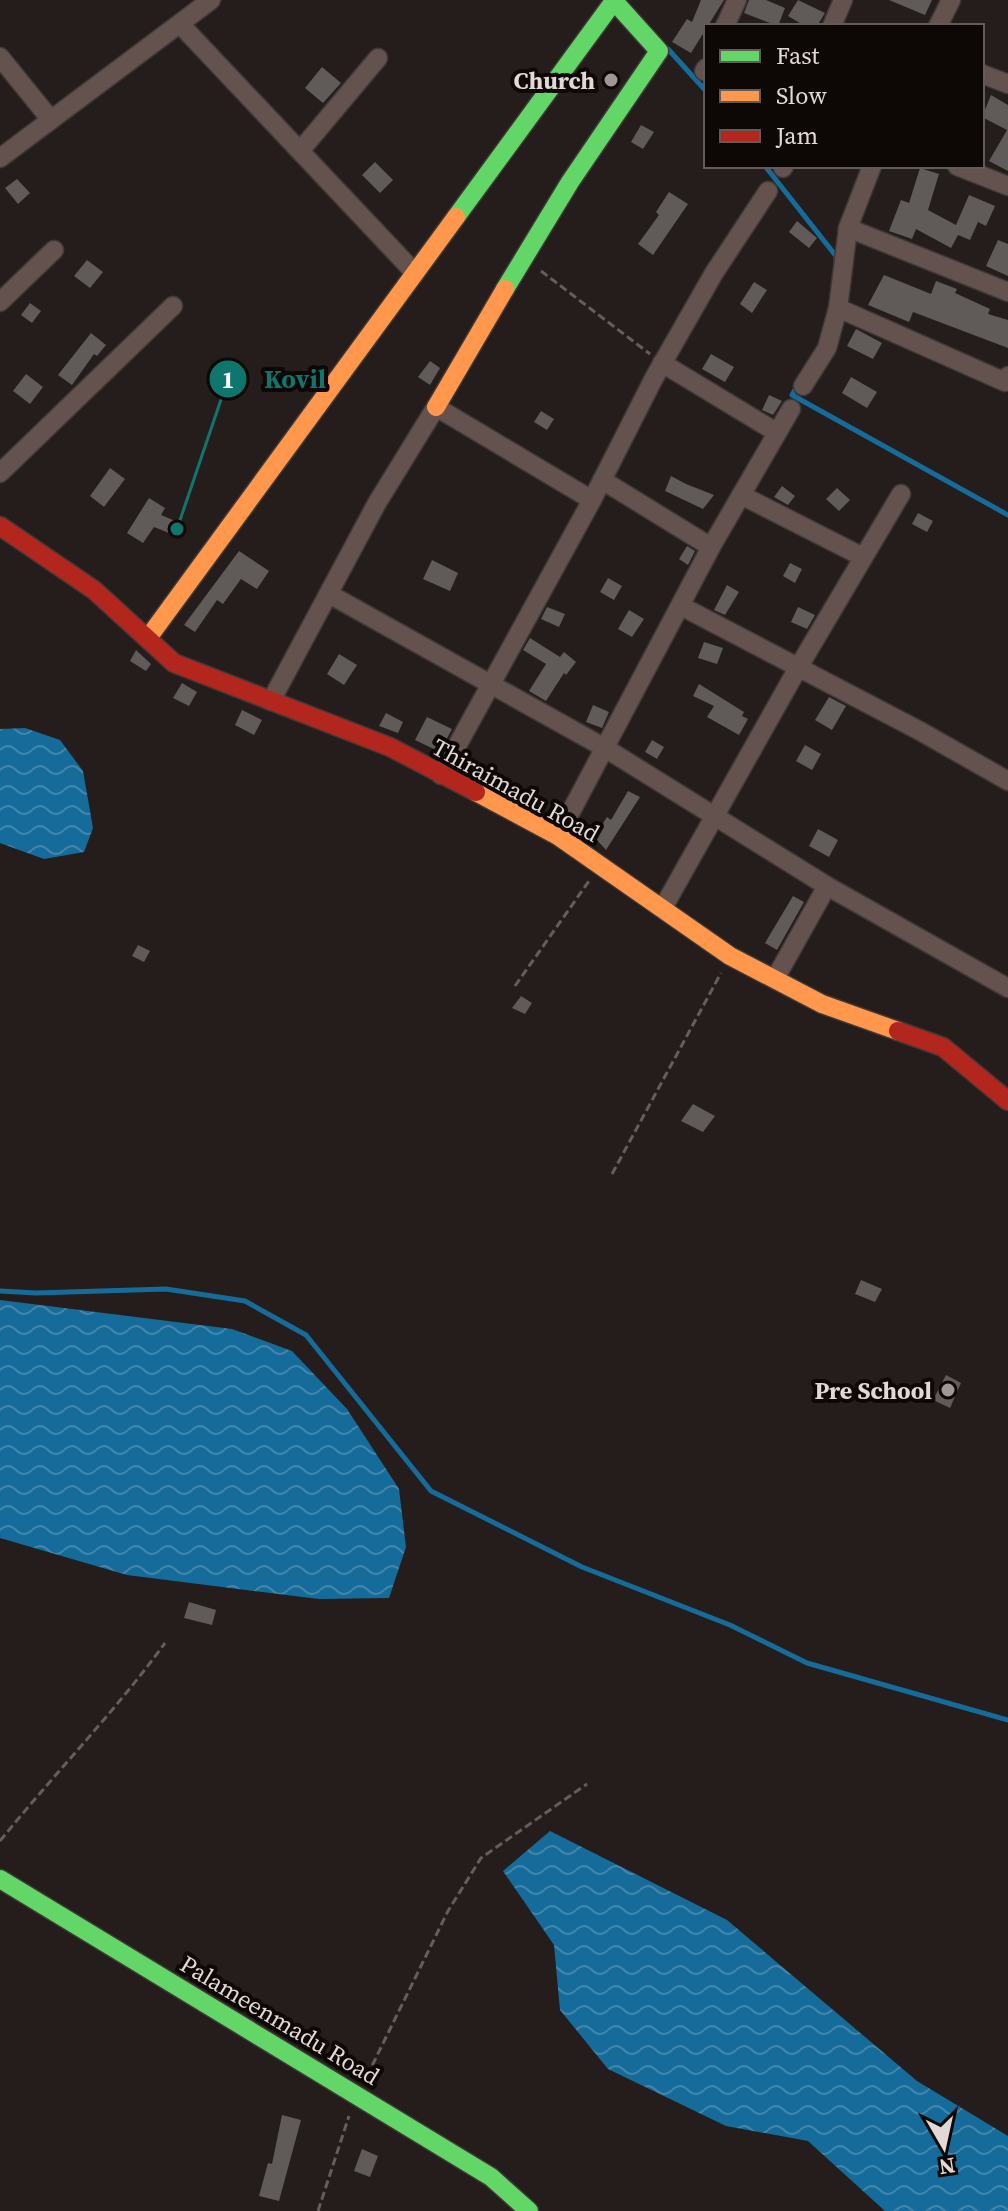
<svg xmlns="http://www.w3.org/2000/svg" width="1008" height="2211" font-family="'Source Serif 4',serif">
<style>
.water{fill:url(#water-waves)}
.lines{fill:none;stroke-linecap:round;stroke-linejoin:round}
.stream{stroke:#156b99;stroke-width:5}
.building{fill:#605a58}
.street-casing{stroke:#3e3836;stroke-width:21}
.fast-casing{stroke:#3e3836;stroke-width:21}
.slow-casing{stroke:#3e3836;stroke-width:21}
.jam-casing{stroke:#3e3836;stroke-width:21}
.path{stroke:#685c5a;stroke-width:3;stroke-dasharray:8 4;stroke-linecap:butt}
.street{stroke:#64524f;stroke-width:18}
.fast{stroke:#63d668;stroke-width:18}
.slow{stroke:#ff974d;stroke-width:18}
.jam{stroke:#b3261e;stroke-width:18}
.poi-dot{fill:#a09795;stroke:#0d0706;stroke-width:3}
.labels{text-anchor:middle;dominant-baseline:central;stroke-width:8;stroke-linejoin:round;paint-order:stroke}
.poi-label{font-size:24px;font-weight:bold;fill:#e2d9d6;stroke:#0d0706;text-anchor:end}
.street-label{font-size:24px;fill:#e2d9d6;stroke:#0d0706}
.leader{fill:none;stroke:#0f766e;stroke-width:3}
.callout-dot{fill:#0f766e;stroke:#0d0706;stroke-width:3}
.mark-label{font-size:24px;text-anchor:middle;font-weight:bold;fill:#fff}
.callout-label{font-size:26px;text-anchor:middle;font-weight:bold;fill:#0f766e;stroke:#0d0706;stroke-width:8;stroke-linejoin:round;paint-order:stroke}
</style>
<defs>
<pattern id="water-waves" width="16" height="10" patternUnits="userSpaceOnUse" patternTransform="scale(2)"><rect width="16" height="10" fill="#156b99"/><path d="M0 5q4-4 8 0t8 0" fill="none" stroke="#4286ab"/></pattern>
</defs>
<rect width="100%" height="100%" fill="#241d1b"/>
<g class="water">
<path d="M25,728l35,12 23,31 10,57 -9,24 -40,7 -44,-16v-114z"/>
<path d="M0,1300l232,29 60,22 55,58 52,80 7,58 -17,51 -70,1 -192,-24 -127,-37z"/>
<path d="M550,1831l177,89 190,161 91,55v75h-123l-77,-70 -82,-15 -118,-57 -48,-59 -6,-65 -51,-74z"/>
</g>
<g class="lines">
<g class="stream">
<path d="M668,49l38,42"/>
<path d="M765,166l71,90v4"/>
<path d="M797,386l-5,9 216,120"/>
<path d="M0,1291l36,2 130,-4 79,12 61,34 125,156 151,76 148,58 77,38 201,57"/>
</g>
</g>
<g class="building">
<path d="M701,0h23l-33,53 -19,-11 15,-23 5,3z"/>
<path d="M749,0h17l19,8 -7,18 -34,-13z"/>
<path d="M798,0l27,13 -8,13h-12l-17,-10z"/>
<path d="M889,0h43l-7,15z"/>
<path d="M322,67l19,16 -18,20 -18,-15z"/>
<path d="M991,95l17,10v66l-19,-10 18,-31 -25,-13z"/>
<path d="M641,125l13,7 -11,17 -12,-7z"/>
<path d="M375,162l18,18 -13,13 -18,-18z"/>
<path d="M920,168l19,6 -11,36 28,15 13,-30 26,11 -9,20 -8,-4 -8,18 -12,-5 -7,13 -35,-19 -4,10 -23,-8 12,-31 8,3z"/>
<path d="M17,179l13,14 -12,11 -13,-16z"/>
<path d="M669,192l19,12 -35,51 -15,-11 21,-29 -3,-3z"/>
<path d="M797,221l20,17 -8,10 -20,-16z"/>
<path d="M998,240l10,4v32l-22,-10z"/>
<path d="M87,260l16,12 -13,16 -16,-12z"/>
<path d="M884,275l47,19 5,-13 21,8 -2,4 35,16 -2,5 20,6v28l-95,-36 -4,10 -41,-17z"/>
<path d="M754,282l13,8 -15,23 -12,-9z"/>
<path d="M30,303l11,8 -9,12 -11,-8z"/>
<path d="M856,329l26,14 -9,16 -26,-13z"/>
<path d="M91,333l15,12 -9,11 -3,-2 -22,31 -14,-10z"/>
<path d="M711,354l23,13 -9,15 -23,-13z"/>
<path d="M430,361l10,7 -10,17 -12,-8z"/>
<path d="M26,374l17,13 -13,17 -17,-13z"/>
<path d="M851,377l26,15 -10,16 -25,-15z"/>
<path d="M769,395l13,6 -9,14 -11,-5z"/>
<path d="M541,411l13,8 -7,11 -13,-8z"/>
<path d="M110,468l15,11 -21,28 -14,-11z"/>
<path d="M671,476l15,8 28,11 -11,14 -38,-18z"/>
<path d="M782,486l13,10 -7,9 -14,-8z"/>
<path d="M837,488l13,12 -11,11 -13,-12z"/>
<path d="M149,498l16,10 -4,7 24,10 -6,12 -25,-10 -11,16 -16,-10z"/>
<path d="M918,513l15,8 -6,11 -15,-8z"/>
<path d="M687,546l8,5 -7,14 -9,-6z"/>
<path d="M239,551l30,20 -12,18 -16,-10 -18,25 -6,-4 -22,32 -11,-7z"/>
<path d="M432,560l26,13 -8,18 -27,-12z"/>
<path d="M790,563l12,6 -7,14 -12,-7z"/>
<path d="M608,578l14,8 -8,14 -14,-8z"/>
<path d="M727,585l12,7 -14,23 -11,-5z"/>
<path d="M547,607l18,7 -6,13 -18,-8z"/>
<path d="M798,607l17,8 -8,14 -16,-7z"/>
<path d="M629,610l15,9 -12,18 -14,-8z"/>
<path d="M530,638l30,19 4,-5 12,10 -10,13 -2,-2 -18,28 -17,-10 17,-27 -23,-14z"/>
<path d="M704,642l19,6 -6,16 -19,-6z"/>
<path d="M136,650l15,14 -5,7 -16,-10z"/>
<path d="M339,654l18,11 -13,20 -17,-11z"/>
<path d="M182,683l15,9 -8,14 -16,-8z"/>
<path d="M699,684l45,28 -2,4 6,3 -9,16 -32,-18 7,-11 -21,-10z"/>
<path d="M829,697l17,9 -14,24 -17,-10z"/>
<path d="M593,705l16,7 -7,16 -16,-6z"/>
<path d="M242,710l20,10 -8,15 -19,-10z"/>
<path d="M386,713l17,9 -5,11 -19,-7z"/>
<path d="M427,717l25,12 -12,23 -25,-12z"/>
<path d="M652,740l12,7 -7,12 -12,-7z"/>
<path d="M805,745l16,9 -9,16 -16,-9z"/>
<path d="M628,791l12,6 -34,53 -12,-13 13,-20 4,3z"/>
<path d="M818,829l20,11 -9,17 -20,-11z"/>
<path d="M793,896l11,6 -27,48 -12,-7z"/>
<path d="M138,945l12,6 -6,11 -12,-6z"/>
<path d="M521,996l11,7 -7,11 -13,-6z"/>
<path d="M693,1104l22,12 -12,16 -22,-11z"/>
<path d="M861,1280l21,9 -7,13 -20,-8z"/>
<path d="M946,1375l15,8 -11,25 -17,-8z"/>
<path d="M189,1602l27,8 -4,15 -28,-7z"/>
<path d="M282,2115l19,5 -22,81 -20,-5 9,-33 4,1z"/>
<path d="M362,2149l16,7 -8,21 -16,-6z"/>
</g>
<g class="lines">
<g class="street-casing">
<g id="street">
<path d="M180,24l235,249"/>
<path d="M725,26l12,-26"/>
<path d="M832,26l11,-26"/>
<path d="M938,26l13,-26"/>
<path d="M0,57l51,63"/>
<path d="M704,71l2,-3"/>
<path d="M982,74l26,10"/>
<path d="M300,151l78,-93"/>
<path d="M0,158l211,-158"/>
<path d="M957,166l51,20"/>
<path d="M783,168l1,-2"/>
<path d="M848,228l160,64"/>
<path d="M0,302l54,-52"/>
<path d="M838,308l167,74 3,-6"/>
<path d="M662,363l114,69"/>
<path d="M803,386l24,-38 11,-40 10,-80 24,-62"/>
<path d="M0,473l173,-167"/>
<path d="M602,480l109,67"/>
<path d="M741,495l122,62"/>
<path d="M329,594l276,154 222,138 181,102"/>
<path d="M681,606l239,125 88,50"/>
<path d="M271,701l106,-198 59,-96 156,93"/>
<path d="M441,775l151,-275 62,-122 60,-105 54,-82"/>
<path d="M558,836l153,-289 80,-138"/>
<path d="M664,906l134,-238 103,-174"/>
<path d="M775,979l52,-93"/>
</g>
</g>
<g class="fast-casing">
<g id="fast">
<path d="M456,217l158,-216 45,50 -89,131 -65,107"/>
<path d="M0,1879l491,298 38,34"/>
</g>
</g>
<g class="slow-casing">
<g id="slow">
<path d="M436,407l69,-118"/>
<path d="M148,638l308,-421"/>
<path d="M476,792l82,44 172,120 92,48 76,27"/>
</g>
</g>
<g class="jam-casing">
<g id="jam">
<path d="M0,526l94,64 80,73 216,84 86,45"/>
<path d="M898,1031l45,16 65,54"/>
</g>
</g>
<g class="path">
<path d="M541,271l109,83"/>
<path d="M515,986l74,-105"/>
<path d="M612,1174l109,-201"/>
<path d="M0,1841c54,-67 114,-128 165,-198"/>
<path d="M367,2076l81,-165 33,-53 106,-74"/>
<path d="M318,2211l31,-95"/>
</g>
<use href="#street" class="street"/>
<use href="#fast" class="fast"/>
<use href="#slow" class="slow"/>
<use href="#jam" class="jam"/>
</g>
<g class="poi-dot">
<circle cx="611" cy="80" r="8"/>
<circle cx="948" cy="1390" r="8"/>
</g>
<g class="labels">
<g class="poi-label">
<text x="595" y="80">Church</text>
<text x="932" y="1390">Pre School</text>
</g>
<g class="street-label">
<text transform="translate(516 790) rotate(29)">Thiraimadu Road</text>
<text transform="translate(280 2020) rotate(31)">Palameenmadu Road</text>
</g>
</g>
<path class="leader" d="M177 529L228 379"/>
<g class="callout-dot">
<circle cx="177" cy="529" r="8"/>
<circle cx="228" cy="379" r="20"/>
</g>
<g class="mark-label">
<text x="228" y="388">1</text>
</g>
<g class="callout-label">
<text x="295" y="388">Kovil</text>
</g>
<rect x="704" y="24" width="280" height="144" fill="#0d0706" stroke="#625b59" stroke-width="2"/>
<rect x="720" y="50" width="40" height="12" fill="#63d668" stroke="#625b59" stroke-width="2"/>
<text x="776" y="64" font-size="24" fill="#e2d9d6">Fast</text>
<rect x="720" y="90" width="40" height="12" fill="#ff974d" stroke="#625b59" stroke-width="2"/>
<text x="776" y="104" font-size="24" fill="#e2d9d6">Slow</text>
<rect x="720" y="130" width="40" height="12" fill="#b3261e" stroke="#625b59" stroke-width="2"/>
<text x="776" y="144" font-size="24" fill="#e2d9d6">Jam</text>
<g transform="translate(944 2147) rotate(171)" stroke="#0d0706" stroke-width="6" paint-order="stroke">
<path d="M0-6L14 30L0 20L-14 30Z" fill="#e2d9d6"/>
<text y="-12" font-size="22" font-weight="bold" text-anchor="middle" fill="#e2d9d6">N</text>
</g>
</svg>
